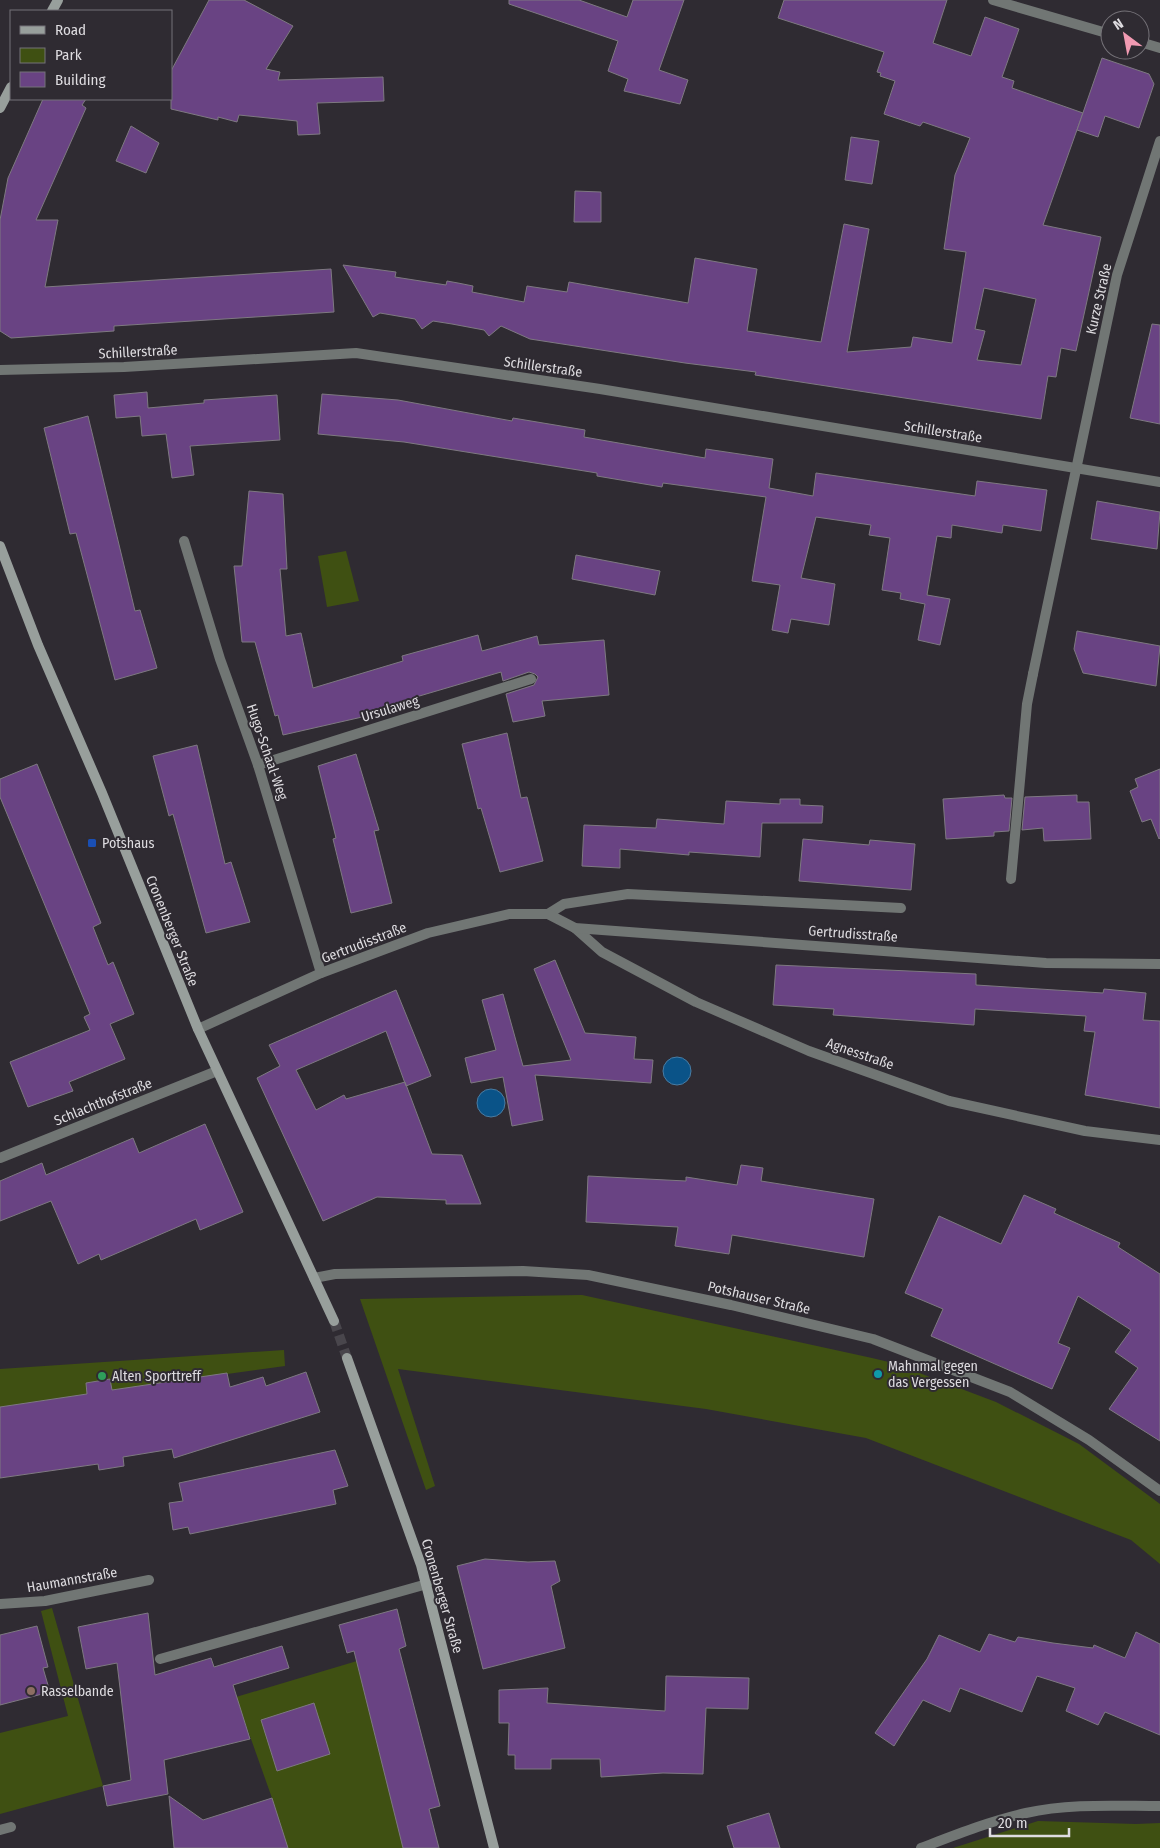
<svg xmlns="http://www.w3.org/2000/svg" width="1160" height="1848" font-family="'Fira Sans Condensed',sans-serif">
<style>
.green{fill:#3f5012}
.water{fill:#0a5388;stroke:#4a7ca2}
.building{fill:#694383;stroke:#7e7981;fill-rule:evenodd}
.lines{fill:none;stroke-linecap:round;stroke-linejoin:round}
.secondary-tunnel{stroke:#49464c;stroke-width:10;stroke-dasharray:10 5;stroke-linecap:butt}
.lane{stroke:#717674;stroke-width:10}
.street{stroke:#717674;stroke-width:10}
.secondary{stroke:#989f9c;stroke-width:10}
.transit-dot{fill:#1a4fb4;stroke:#2f2b32;stroke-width:2}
.culture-dot{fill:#0f9aa8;stroke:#2f2b32;stroke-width:2}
.leisure-dot{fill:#2e9e5b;stroke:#2f2b32;stroke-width:2}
.education-dot{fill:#8d6e63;stroke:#2f2b32;stroke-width:2}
.labels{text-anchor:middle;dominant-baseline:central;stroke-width:4;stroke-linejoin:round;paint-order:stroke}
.street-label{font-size:14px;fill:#dedce0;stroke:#2f2b32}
.poi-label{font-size:14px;fill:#dedce0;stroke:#2f2b32;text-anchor:start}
</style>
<rect width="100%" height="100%" fill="#2f2b32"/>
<g class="green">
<path d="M346,551l13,50 -32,6 -9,-51z"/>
<path d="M582,1295l290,63 21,5 103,39 83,42 81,60v60l-29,-24 -265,-102 -160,-29 -308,-40 37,117 -9,4 -66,-191z"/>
<path d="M284,1350l1,16 -173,24 -2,-11 -24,4 1,11 -87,13v-38z"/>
<path d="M52,1608l51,178 -103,28v-81l68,-17 -27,-105z"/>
<path d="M357,1661l47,187h-194l7,-32 55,-18 -36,-101z"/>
<path d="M1038,1821l98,3 24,-1v25h-207z"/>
</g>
<g class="water">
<circle cx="677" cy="1071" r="14"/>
<circle cx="491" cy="1103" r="14"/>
</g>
<g class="building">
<path d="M209,0h35l49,26 -27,43 14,3 -2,8 105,-3 1,24 -67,2 3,31 -22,1 -1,-14 -58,-6 -2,7 -19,-5v3l-47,-11v-38z"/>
<path d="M509,0h70l48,17 6,-17h51l-25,70 29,10 -8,24 -56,-13 4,-12 -20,-8 10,-30 -109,-37z"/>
<path d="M784,0h163l-14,43 38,13 14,-39 34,12 -17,48 12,4 -2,7 71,25 -40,112 58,12 -25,114 -15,-3 -5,29 -8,-1 -7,43 -286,-44 1,-3 -71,-9 -155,-24 -29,-13 -12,10 -5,-6 -32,-6 -19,-3 -11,8 -7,-10 -35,-6 -7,4 -30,-52 53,7 -1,5 51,8 1,-4 11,2 15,3 -1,6 52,10 3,-16 40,6 2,-10 119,21 7,-45 62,11 -10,62 74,11 23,-118 25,5 -22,123 64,-5 2,-10 39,6 14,-91 -22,-3 11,-74 15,-37 -47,-16 -3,4 -36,-12 11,-33 -15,-5 1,-3 -4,-1 7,-20 -106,-34zM984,288l52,11 -15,66 -44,-5 8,-29 -10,-2z"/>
<path d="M1102,58l47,16 5,10 -15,44 -34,-12 -7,21 -21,-7z"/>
<path d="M43,99h43l-4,6 4,3 -50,112h22l-13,67 286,-18 3,43 -220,14v5l-103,7 -11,-7v-111l8,-42z"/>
<path d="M131,126l28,17 -13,30 -30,-12z"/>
<path d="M851,137l28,4 -7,43 -27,-4z"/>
<path d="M575,191l26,1v30h-27z"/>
<path d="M1152,324l8,1v99l-30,-6z"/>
<path d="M147,392l1,16 56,-5v-3l73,-5 3,45 -90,6 4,29 -22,3 -6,-44 -24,2 -2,-20 -24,2 -2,-23z"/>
<path d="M322,394l76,6 114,21 1,-3 72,12 -1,7 121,21 1,-9 67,10 -4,29 44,8 3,-23 159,23 2,-15 70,9 -6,41 -38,-6 -1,8 -50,-8 -1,13 -14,-2 -10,59 23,4 -10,46 -22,-5 7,-36 -25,-5 1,-6 -19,-3 8,-52 -21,-3 2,-10 -55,-8 -15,61 34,6 -6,41 -38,-6 -3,14 -16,-3 8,-45 -28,-4 14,-84 -103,-14 -1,4 -65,-11v-3l-193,-31 -86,-8z"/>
<path d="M88,416l47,195 5,-1 17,58 -42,12 -39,-147 -6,1 -26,-106z"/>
<path d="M249,491l34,3 4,75h-7l6,67 15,-3 12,55 90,-27 -1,-5 76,-21 4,16 55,-15 2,9 65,-5 5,55 -67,6 3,15 -32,6 -7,-28 28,-9 4,-8 -3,-3 -6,-2 -26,9 -2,-9 -85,25 1,5 -24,8 -110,25 -5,-20 -3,1 -20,-74h-13l-8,-76h8z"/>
<path d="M1097,501l63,11 -3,37 -66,-10z"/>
<path d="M576,555l84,16 -5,24 -83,-16z"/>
<path d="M1077,631l83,15 -4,40 -73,-13 -9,-24z"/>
<path d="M507,733l14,65 6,-1 16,64 -43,11 -19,-64 -3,1 -16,-65z"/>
<path d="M197,745l28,119 6,-2 19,60 -44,11 -33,-119 -4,2 -16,-60z"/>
<path d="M356,754l23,76 -5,1 18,72 -41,10 -18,-74 3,-1 -18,-72z"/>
<path d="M37,764l64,159 -8,4 15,38 5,-3 21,52 -24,10 15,35 -56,23 4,9 -45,16 -18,-45 80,-32 -6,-13 6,-3 -90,-217v-18z"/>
<path d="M1160,769v69l-1,1 -8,-20 -9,3 -12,-31 8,-4 -3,-8z"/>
<path d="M1004,795l1,3h7l-3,33 -15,1v4l-48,3 -3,-40z"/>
<path d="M1077,795v7h12l2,37 -47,2 -1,-13 -21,2 3,-33z"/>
<path d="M780,799h20v6l23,1 -1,17h-60l-2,34 -71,-5v3l-69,-6v19l-38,-2 2,-41 72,3 1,-9 67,5 2,-23 54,3z"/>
<path d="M803,839l66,6 1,-5 45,4 -4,46 -112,-9z"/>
<path d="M555,960l30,73 51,4 -2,22 19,1 -2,23 -116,-8 8,45 -31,6 -9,-49 -32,6 -6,-25 31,-8 -14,-50 21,-6 20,72 48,-6 -37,-91z"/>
<path d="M776,965l200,9v11l127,8 1,-4 42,4 -3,27 17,1v87l-75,-13 10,-63 -11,-1 2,-15 -111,-7 -1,16 -141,-10 1,-6 -61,-4z"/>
<path d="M396,990l35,86 -25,10 -20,-55 -90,39 20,40 28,-15 2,4 59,-17 27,72 30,1 19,49h-35v-4l-69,-3 -54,24 -66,-143 23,-12 -11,-21z"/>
<path d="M205,1124l38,88 -43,18 -4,-11 -95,41 -2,-6 -21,10 -27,-63 -51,20v-40l42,-18 4,12 87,-37 6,15z"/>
<path d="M741,1165l22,3 -2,13 113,18 -10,58 -132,-22 -3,19 -54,-8 3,-19 -92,-5 2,-46 98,5v-4l51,8z"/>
<path d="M1024,1195l32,14 -2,4 66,30 -2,4 42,27v167l-51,-32 29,-41 -23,-16 16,-22 -53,-34 -20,47 12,5 -18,41 -121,-53 12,-27 -38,-16 34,-77 62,28z"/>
<path d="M306,1372l14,40 -146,46 -2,-9 -49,8 1,9 -25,4 -1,-6 -98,14v-71l87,-13 -1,-11 24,-4 2,11 115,-17 3,14 33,-10 3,9z"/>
<path d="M335,1450l13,36 -15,4 3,14 -146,30 -2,-7 -15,3 -4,-27 14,-2 -4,-18z"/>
<path d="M485,1559l43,3 27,-1 5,20 -9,5 14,62 -82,21 -26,-103z"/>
<path d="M397,1609l9,37 -7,3 41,157 -11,3 10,39h-36l-49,-197 -7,2 -8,-28z"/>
<path d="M148,1613l7,62 56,-17 3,9 68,-21 7,22 -56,17 17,54 -86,21 4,34 -61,12 -4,-20 28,-6 -14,-117 -31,6 -8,-42z"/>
<path d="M37,1626l11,41 -5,1 7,24 -50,13v-70z"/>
<path d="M1136,1632l24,12v91l-55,-23 -7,13 -32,-14 9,-23 -38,-12 -15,36 -62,-24 -10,24 -27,-12 -29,46 -19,-13 52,-74 12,-24 41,17 9,-18 26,8 3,-5 35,6 40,5 1,-3 31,13z"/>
<path d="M666,1676l83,2 -1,31 -42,-1 -3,66 -40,-1 -62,4 -1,-18h-49v10h-36v-14h-7l1,-32h-10v-33l49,-2 -1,15 118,8z"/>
<path d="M314,1703l16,51 -53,17 -16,-51z"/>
<path d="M169,1796l34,24 69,-22 16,50h-114z"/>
<path d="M769,1813l11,35h-46l-7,-22z"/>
</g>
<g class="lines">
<path class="secondary-tunnel" d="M334,1321l13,37"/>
<g class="lane">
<path d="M1011,879l16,-175 6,-30"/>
<path d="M548,914l16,-10 64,-10 273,14"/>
<path d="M575,928l27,24 94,50 113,49 140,50 136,30 75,9"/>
<path d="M160,1659l267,-75"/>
</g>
<g class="street">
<path d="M993,0l117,34"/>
<path d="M1140,42l20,6"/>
<path d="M0,370l124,-3 232,-14 244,36 560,93"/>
<path d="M184,541l36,118 38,106 63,208"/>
<path d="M1033,674l84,-399 43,-134"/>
<path d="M258,765l273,-86"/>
<path d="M198,1029l123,-56 107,-40 81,-19h39l27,14 471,35 114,1"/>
<path d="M0,1158l217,-87"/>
<path d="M314,1278l21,-4 188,-3 65,4 143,30 142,34 137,53 79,48 71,51"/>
<path d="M0,1604l45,-3 104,-21"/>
<path d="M0,1830l11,-3"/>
<path d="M921,1848c34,-13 69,-27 105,-35 43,-10 90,-7 134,-7"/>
</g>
<g class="secondary">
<path d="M52,11l6,-11"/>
<path d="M0,108l11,-21"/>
<path d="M0,546l38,99 64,148 96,236 136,292"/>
<path d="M347,1358l74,207 73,283"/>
</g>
</g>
<rect class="transit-dot" x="87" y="838" width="10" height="10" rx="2.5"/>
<circle class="culture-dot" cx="878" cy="1374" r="5"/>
<circle class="leisure-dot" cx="102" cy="1376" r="5"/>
<circle class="education-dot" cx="31" cy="1691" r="5"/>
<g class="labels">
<g class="street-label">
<text transform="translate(1099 299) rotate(-77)">Kurze Straße</text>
<text transform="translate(138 352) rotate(-3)">Schillerstraße</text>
<text transform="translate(543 367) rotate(8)">Schillerstraße</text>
<text transform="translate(943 432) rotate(9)">Schillerstraße</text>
<text transform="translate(390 709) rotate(-17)">Ursulaweg</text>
<text transform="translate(267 752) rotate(71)">Hugo-Schaal-Weg</text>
<text transform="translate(172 931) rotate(68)">Cronenberger Straße</text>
<text transform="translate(853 934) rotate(4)">Gertrudisstraße</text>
<text transform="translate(364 943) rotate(-21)">Gertrudisstraße</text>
<text transform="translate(860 1054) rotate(19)">Agnesstraße</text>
<text transform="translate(103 1102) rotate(-22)">Schlachthofstraße</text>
<text transform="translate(759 1298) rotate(13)">Potshauser Straße</text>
<text transform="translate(72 1580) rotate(-10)">Haumannstraße</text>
<text transform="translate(442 1596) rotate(74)">Cronenberger Straße</text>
</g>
<g class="poi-label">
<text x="102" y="843">Potshaus</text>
<text x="888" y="1366">Mahnmal gegen<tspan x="888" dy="16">das Vergessen</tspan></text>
<text x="112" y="1376">Alten Sporttreff</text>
<text x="41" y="1691">Rasselbande</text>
</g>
</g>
<rect x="10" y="10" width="162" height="90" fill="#2f2b32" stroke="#757278"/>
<rect x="20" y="26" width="25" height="8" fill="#989f9c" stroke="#757278"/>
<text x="55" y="35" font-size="15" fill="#dedce0">Road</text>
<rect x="20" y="48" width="25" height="15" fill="#3f5012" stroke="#757278"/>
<text x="55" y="60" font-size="15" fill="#dedce0">Park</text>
<rect x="20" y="72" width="25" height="15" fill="#694383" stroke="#757278"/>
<text x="55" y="85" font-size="15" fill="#dedce0">Building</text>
<g transform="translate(1125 35) rotate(328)"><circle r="24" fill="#2f2b32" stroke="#757278"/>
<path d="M0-4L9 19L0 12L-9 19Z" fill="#f19ab2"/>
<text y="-8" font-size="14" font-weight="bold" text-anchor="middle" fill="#dedce0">N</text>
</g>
<path d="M990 1828v8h79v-8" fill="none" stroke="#dedce0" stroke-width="2.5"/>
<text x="998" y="1828" font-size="15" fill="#dedce0" stroke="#2f2b32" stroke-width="4" paint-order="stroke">20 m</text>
</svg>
